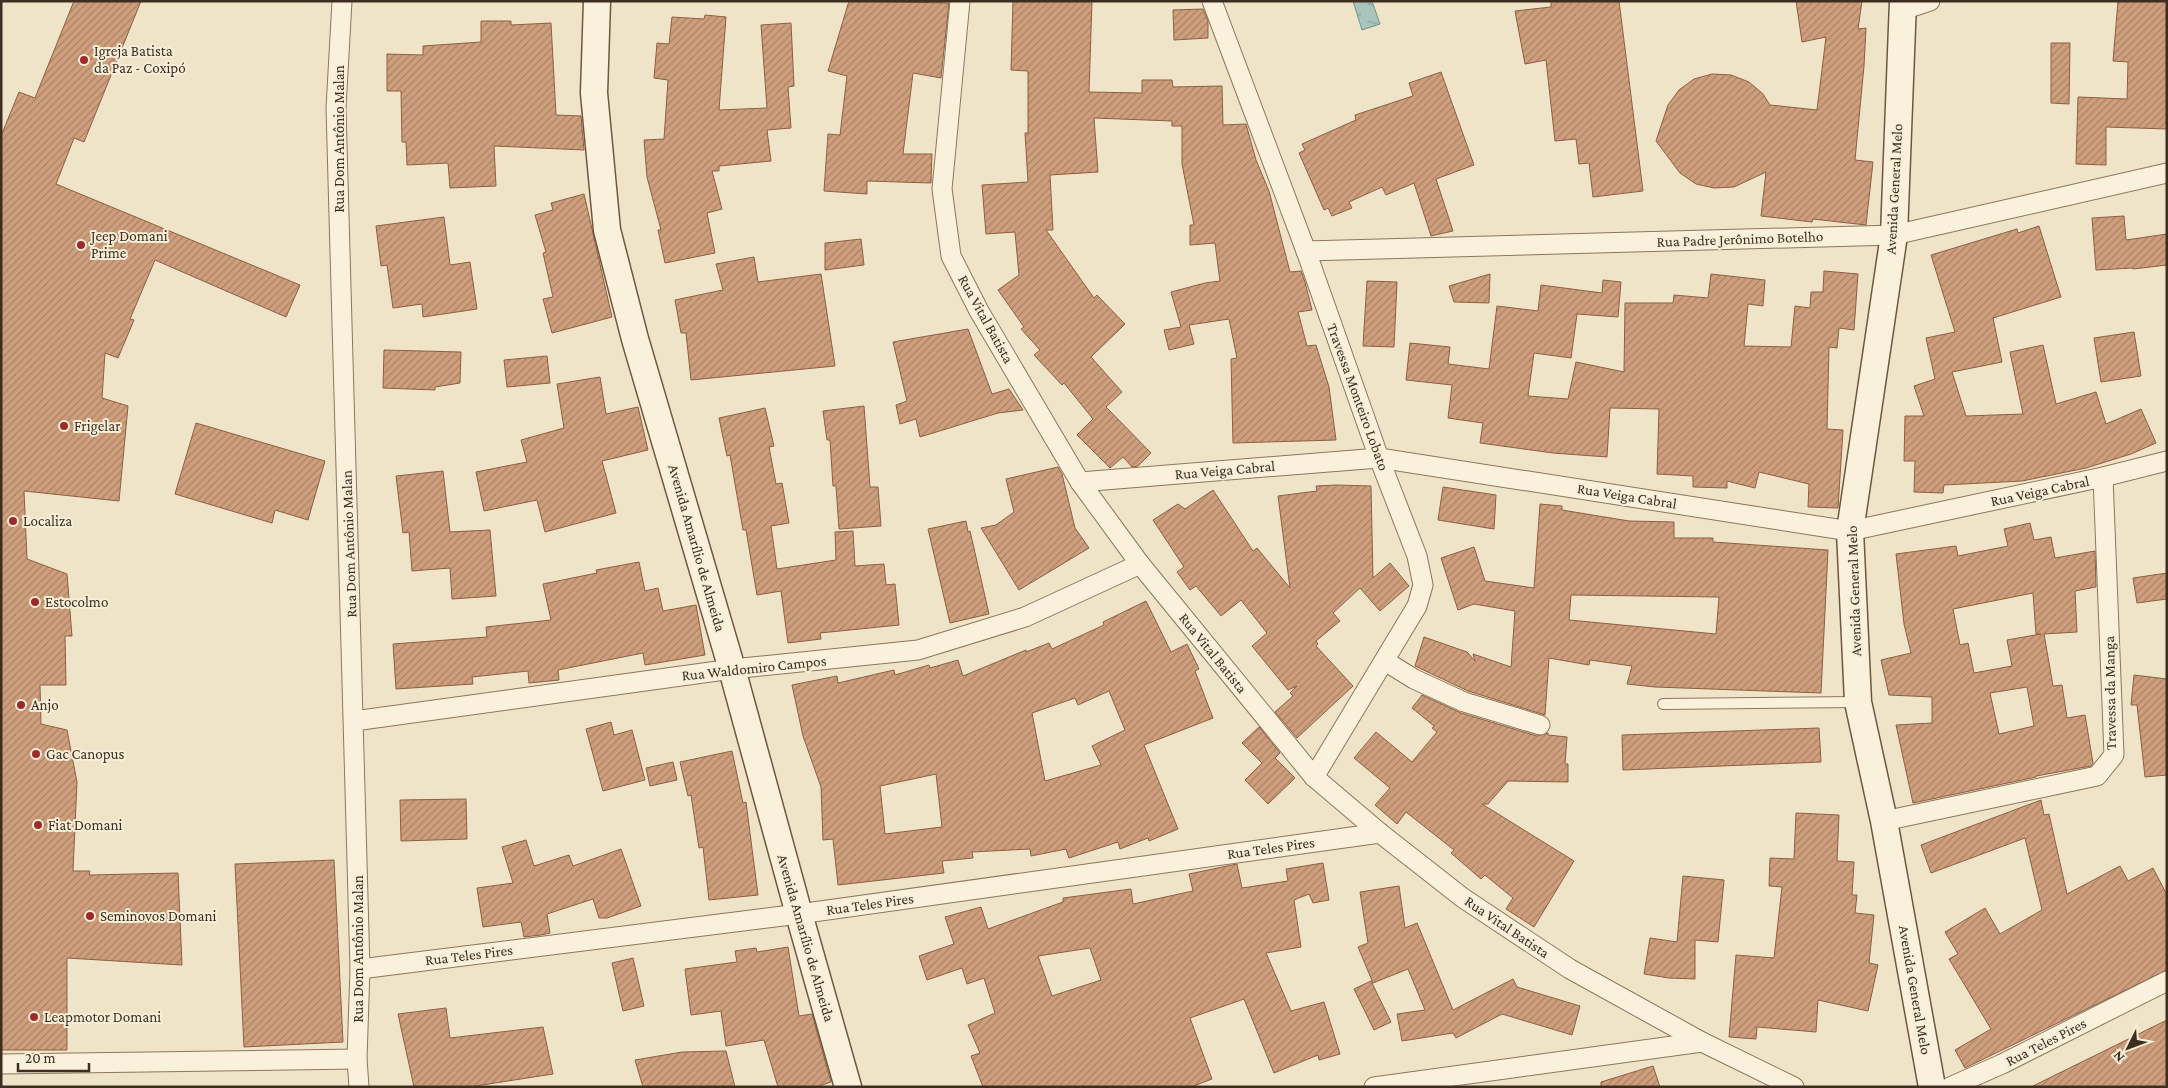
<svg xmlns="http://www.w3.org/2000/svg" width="2168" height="1088" font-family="'Crimson Pro',serif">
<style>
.water{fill:url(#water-ripples);stroke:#6f938a}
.building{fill:url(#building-hatch);stroke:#8d5f41;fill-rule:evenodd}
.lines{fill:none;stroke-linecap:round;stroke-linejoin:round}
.lane-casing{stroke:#8d765c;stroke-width:12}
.street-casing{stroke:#8d765c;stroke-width:21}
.secondary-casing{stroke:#6f573f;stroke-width:29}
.lane{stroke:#faf1dc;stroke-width:10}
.street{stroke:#faf1dc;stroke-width:19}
.secondary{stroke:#faf1dc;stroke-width:26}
.poi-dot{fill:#9e2a2b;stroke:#f7eed8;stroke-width:2}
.labels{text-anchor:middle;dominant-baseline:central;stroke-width:4;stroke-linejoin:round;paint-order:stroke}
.poi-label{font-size:15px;fill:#3d2e20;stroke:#f7eed8;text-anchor:start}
.street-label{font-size:15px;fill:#3d2e20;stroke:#f7eed8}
</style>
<defs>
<pattern id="water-ripples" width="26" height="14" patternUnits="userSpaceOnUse" patternTransform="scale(1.25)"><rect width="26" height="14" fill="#a9c4bc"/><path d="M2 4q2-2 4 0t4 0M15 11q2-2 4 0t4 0" fill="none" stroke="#8ba098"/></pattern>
<pattern id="building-hatch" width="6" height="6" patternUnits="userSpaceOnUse" patternTransform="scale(1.25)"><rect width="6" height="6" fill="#cf9f7d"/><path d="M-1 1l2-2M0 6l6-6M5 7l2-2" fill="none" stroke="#a98266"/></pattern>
</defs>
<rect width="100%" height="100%" fill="#f0e4c8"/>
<path class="water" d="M1353,1h19l8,23 -18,6z"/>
<g class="building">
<path d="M74,1h67l-57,141 -10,-4 -18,46 244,101 -14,32 -131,-57 -25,59 4,1 -16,38 -13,-5 -3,45 26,8 -9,95 -95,-10 3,68 40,15 5,62h-7l1,49h-26l1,39 26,6 10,52 -4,89h17l-1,4 89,-2 4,92 -115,-7v92h-66v-914l18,-44 16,6z"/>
<path d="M849,1l100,2 -8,75 -28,-5 -10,81h29l-1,29 -64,-2v13l-43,-3 4,-57 12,1 7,-59 -19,-5z"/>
<path d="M1013,1h79l-3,91 53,1v-13h30l1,7 49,-1 1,39 23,-1 10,36 13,31 21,81 11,-1 4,11 7,28 -14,2 9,34 9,-1 13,42 7,53 -103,3 -2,-84 6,-1 -8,-39 -40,6 5,19 -25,6 -5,-20 17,-3 -10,-35 34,-9 15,-2 -5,-38 -25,2v-20h4l-12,-61v-38h-10v-5l-78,-3 4,54 -48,3 3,55h-7l48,68 3,-3 28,29 -34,33 31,35 -16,15 45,46 -13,13 -6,1 -9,-10 -13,11 -33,-33 16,-16 -29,-36 -2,2 -28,-30 6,-5 -19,-21 3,-2 -26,-37 21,-15 -4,-43 -29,2 -4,-49 46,-3 -3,-49h3v-62l-17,-1z"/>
<path d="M1551,1h68l24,190 -50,6 -4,-34 -10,1 -3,-25 -21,2 -9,-81 -21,4 -10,-53 36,-4z"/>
<path d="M1796,1h66l-4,28 8,-1 -2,38 -9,94 18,2 -7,63 -53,-6 -1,3 -51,-6 5,-44 -32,15 -20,1 -18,-4 -16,-11 -24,-32 12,-36 11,-15 15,-11 18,-5 19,1 18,7 14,12 7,11 47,5 9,-73 -24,5z"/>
<path d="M2118,1h49v128l-61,-2v38l-30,-1 2,-67 49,2 1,-37 -15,-1z"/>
<path d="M1203,9l5,12v17l-34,2 -1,-30z"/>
<path d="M705,15l21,2 -7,93 48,-2 -6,-83 30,-2 3,63 -6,1 3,41 -24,2 4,31 -52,5v5h-7l10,38 -15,4 8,40 -50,10 -7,-33h3l-14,-53 -3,-37 20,-1 4,-59 -14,-2 3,-35 12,1 3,-27 32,2z"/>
<path d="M481,21h30v4l40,-2 5,92 25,1 3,34 -90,-4 2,40 -46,2 -2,-25 -41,2 -1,-23h-4l-1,-51h-14v-37l36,1v-9l58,-4z"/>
<path d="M2051,43h19l-1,61 -18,-1z"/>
<path d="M1441,72l33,93 -38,14 17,52 -22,5 -17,-53 -28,12 -4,-8 -33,15 3,6 -20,8 -4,-8 -4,2 -25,-57 6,-3 -3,-6 54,-24 -1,-5 58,-19 -4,-13z"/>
<path d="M584,194l28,123 -60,16 -9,-34 10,-2 -10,-44 3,-1 -11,-37 18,-5 -2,-7z"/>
<path d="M2124,216l2,24 41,-6v31l-34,4v-1l-37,2 -4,-52z"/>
<path d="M444,217l6,48 20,-3 7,47 -54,8 -1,-13 -29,4 -6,-43 -6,1 -5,-40z"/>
<path d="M2039,226l22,71 -68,21 9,44 -50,10 14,44 57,-2 -13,-62 33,-7 13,59 40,-12 10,32 35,-15 15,34 -25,11 -45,14 -64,13 -78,4 -1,8 -29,-1 1,-31h-11l1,-45h19l-10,-30 21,-7 -9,-41 29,-6 -24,-77 86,-26 1,4z"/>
<path d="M861,239l3,26 -39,5v-27z"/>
<path d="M754,257l4,25 63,-8 14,92 -144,14 -5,-47h-5l-6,-33 48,-10 -7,-26z"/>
<path d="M1824,271l34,3 -4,56 -15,-2 -2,20 -8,-1 -2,82 16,1 -5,78 -30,-1 1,-23 -50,-12 -4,16 -28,-7v7l-34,-1v-11l-36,-2 2,-65 -49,-1 -3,49 -54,-4 -73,-10 3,-20 -35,-5 4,-33 -46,-5 4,-37 40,4 -2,17 41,5 8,-63 41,5 3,-26 61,8 1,-13 18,2 -3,35 -41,-3 -6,44 -37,-5 -6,43 40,3 8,-37 48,10 1,-69h48l1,-8 34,3 3,-24 54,6 -2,26 -15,-2 -4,42 47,1 4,-41 15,2 1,-16h12z"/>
<path d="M1490,274l-1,29 -35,-1 -5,-16z"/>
<path d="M1367,281l30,1 -3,65 -31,-1z"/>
<path d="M968,329l24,65 17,-5 14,21 -25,3 -78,24 -4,-18 -16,5 -4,-19 11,-4 -14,-59z"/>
<path d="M2134,332l7,44 -40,6 -7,-44z"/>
<path d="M384,350l77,2 -1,31 -25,4v3l-52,-2z"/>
<path d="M547,356l3,27 -43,4 -3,-27z"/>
<path d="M600,377l6,37 32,-7 10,43 -46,11 14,52 -71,19 -8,-32 -53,11 -8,-39 51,-10 -6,-22 43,-12 -7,-44z"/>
<path d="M864,406l6,81h8l3,39 -42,3 -3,-43h-3l-3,-46h-3l-4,-29z"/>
<path d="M765,408l9,38 -5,1 7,37 6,-1 7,40 -18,3 6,43 59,-9 -1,-28 18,-1 2,35 29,-2 2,21 9,-1 4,41 -79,8 1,6 -33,4 -7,-52 -24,4 -11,-65h-3l-13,-75 -3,1 -8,-38z"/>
<path d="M196,423l129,38 -17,59 -33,-10 -3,13 -97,-29z"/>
<path d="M1058,467l4,7 13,54 14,20 -70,42 -38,-62 15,-3 18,-13 -8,-33z"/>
<path d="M443,471l7,61 40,-2 6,66 -44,3 -2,-31 -38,3 -3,-39 -6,1 -7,-57z"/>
<path d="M1336,485l35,1 2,92 17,-15 19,23 -29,25 -20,-23 -27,25 7,8 -24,20 2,3 -2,2 37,40 -56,52 -22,-26 18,-16 -3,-3 7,-7 -9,4 -36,-44 15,-13 -26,-33 -20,16 -25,-30 -6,4 -13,-18 7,-5 -31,-47 25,-16 7,5 28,-19 40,61 4,-3 33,40 -12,-92 39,-5 -1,-5z"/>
<path d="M1443,487l53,8 -2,34 -56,-9z"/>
<path d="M1540,504l22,2v4l67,11 45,1v16h39v4l115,8 -7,143 -166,-6 -28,-3 5,-18 -42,-6 -1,5 -40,-7 -4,57 -77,-24 -53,-25 9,-29 43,15 8,9 -2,-7 38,13 4,-56 -41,-7 -16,6 -17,-52 33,-11 11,34 49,7zM1571,595l148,2 -3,37 -147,-14z"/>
<path d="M966,521l2,11 2,-1 19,83 -39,9 -22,-94z"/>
<path d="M2030,523l4,17 17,-3 4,21 40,-7 1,36 -21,4 2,41 -33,2 9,52 9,-1 5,33 18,-3 8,48 -2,3 -55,10v1l-123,26 -17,-78 36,-2v-26l-43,-2 -8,-35 30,-7 -7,-29 -8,-70 60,-8 2,10 50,-10 -4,-17zM2033,593l3,41h5l-34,6 5,26 -38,7 -6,-30 -8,2 -7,-36zM2027,687l7,39 -35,8 -9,-41z"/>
<path d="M639,562l6,29 13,-3 5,23 33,-6 9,50 -60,10 -2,-12 -85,17 1,10 -30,3 -1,-12 -56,6 1,7 -77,5 -3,-45 94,-7 -1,-10 65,-7 -8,-36 54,-11 -1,-3z"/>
<path d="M2167,573v26l-30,4 -4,-25z"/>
<path d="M1146,601l25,51 16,-8 12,25 -4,2 18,47 -69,27 34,84 -29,12 -1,-3 -28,11 -2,-7 -49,16 -3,-9 -35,7 -1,-7 -58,3 1,6 -31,3 2,12 -106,12 -5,-46 -10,1 -2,-53 -18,-51 -11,-51 45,-9 1,7 56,-13 1,5 34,-10 1,3 28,-8 5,16 63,-26v2l23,-9 3,6 52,-24 -1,-3zM1109,691l16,39 -33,16 9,19 -56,16 -13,-68 43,-15 3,7zM936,774l6,53 -57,7 -5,-48z"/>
<path d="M2134,675l33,4v96l-22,2 -8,-72h-6z"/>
<path d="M1422,695l39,18 76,23 11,-3v2l19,2 -2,27h3v18l-60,-1 -20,23h-6l92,57 -40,66 -28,-18 7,-11 -28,-23 -4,4 -30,-26 3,-3 -48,-38 -9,12 -22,-19 15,-17 -36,-30 22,-26 36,30 25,-30 -5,-4 2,-2 -22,-18z"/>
<path d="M611,722l3,13 18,-5 13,50 -42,11 -17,-62z"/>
<path d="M1259,727l21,26 -5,5 20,20 -27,26 -23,-24 17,-17 -20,-20z"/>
<path d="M1819,728l2,34 -198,8 -1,-35z"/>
<path d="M732,751l11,52 3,-1 12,93 -49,5 -6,-53 -4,1 -8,-53 -3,1 -8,-34z"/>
<path d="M673,762l4,18 -27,6 -4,-18z"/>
<path d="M466,799l1,40 -66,2 -1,-41z"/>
<path d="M2041,800l3,15 5,-1 18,80 53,-28 8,15 25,-13 14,27v75l-202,98 -10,-18 36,-21 -42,-70 9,-5 -13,-22 40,-24 15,26 42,-24 -17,-72 -94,35 -10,-28z"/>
<path d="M1796,813l43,2 -2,46 17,1 -2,33h5l-2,18 19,2 -5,48 9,2 -10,46 -50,-11 -2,32 -59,-5 -1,12 -27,-2 7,-82 38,3 8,-71 -13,-1 1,-28 24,1z"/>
<path d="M526,840l8,26 35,-11 4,11 48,-17 20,57 -34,12h-8l-6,-19 -46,15 3,19 -9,2 -17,2 -3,-15 -38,5 -6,-39 36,-5 -11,-36z"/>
<path d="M334,860l9,182 -99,5 -9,-183z"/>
<path d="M1323,863l6,37 -16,3 -4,-9 -15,6 7,47 -35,6 25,58 33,-9 16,52 -21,6 -1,-5 -44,18 -30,-74 -54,19 22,61 -21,8h-208l-12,-31 9,-3 -12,-28 27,-12 -11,-35 -17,6 -5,-16 -35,12 -8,-24 35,-12 -9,-27 36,-10 7,22 75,-27v-4l68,-9 2,15 60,-13 -4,-17 48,-10 5,24 46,-7 -2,-12zM1090,948l11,32 -49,16 -14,-40z"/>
<path d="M1683,876l41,4 -6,62 -23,-2v39l-26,-1 -25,-4 6,-36 27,4z"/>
<path d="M1399,886l6,42 12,-5 36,87 60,-31 4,8 63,19 -8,29 -70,-21 -46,24 -3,-5 -51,8 -5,-27 28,-4 -17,-41 -35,14 -15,-36 10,-4 -8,-51z"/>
<path d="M788,947l11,69 13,-2 19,68 -15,5h-38l-14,-47 -38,6 -5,-35 -30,4 -6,-46 52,-7 -2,-11 21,-3 1,4z"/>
<path d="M633,958l11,48 -21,5 -11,-48z"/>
<path d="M1371,981l20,41 -17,8 -20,-41z"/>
<path d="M446,1008l4,30 93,-11 10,47 -84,13h-55l-16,-73z"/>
<path d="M2167,1020v67h-136z"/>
<path d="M726,1051l9,36h-92l-8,-27 47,-8z"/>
<path d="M1653,1066l7,21h-59v-5z"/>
</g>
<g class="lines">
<g class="lane-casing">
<path id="lane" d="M1663,704l194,-2"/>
</g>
<g class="street-casing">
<g id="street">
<path d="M342,1l-6,107 24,861 -3,90 2,28"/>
<path d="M960,1l-18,188 9,67 28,55 101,171 60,82 174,213 66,56 83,65 107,71 132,73 92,45"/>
<path d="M1212,1l94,250 73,207 38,98 6,29 -6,21 -103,171"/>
<path d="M1903,10l27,-9"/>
<path d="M1306,251l588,-16 273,-62"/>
<path d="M1080,482l299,-24 471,73 253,-54 64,-16"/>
<path d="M1385,661l29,18 50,23 76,23"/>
<path d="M354,721l378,-52 186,-19 107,-33 115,-53"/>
<path d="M1884,821l213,-45 17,-21 -11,-278"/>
<path d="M360,969l439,-55 581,-81"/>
<path d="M1,1064l356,-5"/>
<path d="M1374,1087l328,-45"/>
<path d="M1950,1087l52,-23 165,-83"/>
</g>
</g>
<g class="secondary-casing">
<g id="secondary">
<path d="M597,1l-3,92 13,137 28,109 97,330 67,245 49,173"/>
<path d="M1903,1l-9,234 -44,296 8,171 26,119 48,266"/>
</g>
</g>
<use href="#lane" class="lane"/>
<use href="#street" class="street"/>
<use href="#secondary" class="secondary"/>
</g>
<g class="poi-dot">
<circle cx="84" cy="60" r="5"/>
<circle cx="81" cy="245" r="5"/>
<circle cx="64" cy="426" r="5"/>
<circle cx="13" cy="521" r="5"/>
<circle cx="35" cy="602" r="5"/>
<circle cx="21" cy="705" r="5"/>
<circle cx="36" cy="754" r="5"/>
<circle cx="38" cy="825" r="5"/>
<circle cx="90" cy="916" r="5"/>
<circle cx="34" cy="1017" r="5"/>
</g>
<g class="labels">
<g class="poi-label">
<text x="94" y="51">Igreja Batista<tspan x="94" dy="17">da Paz - Coxipó</tspan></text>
<text x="91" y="236">Jeep Domani<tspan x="91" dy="17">Prime</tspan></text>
<text x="74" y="426">Frigelar</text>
<text x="23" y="521">Localiza</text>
<text x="45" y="602">Estocolmo</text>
<text x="31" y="705">Anjo</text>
<text x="46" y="754">Gac Canopus</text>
<text x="48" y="825">Fiat Domani</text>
<text x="100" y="916">Seminovos Domani</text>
<text x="44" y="1017">Leapmotor Domani</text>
</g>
<g class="street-label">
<text transform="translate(339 139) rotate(-90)">Rua Dom Antônio Malan</text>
<text transform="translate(1894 189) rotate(-87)">Avenida General Melo</text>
<text transform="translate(1740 239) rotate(-2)">Rua Padre Jerônimo Botelho</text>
<text transform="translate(986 319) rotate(61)">Rua Vital Batista</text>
<text transform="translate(1358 397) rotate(70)">Travessa Monteiro Lobato</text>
<text transform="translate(1225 470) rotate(-5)">Rua Veiga Cabral</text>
<text transform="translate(2040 491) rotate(-12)">Rua Veiga Cabral</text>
<text transform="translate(1627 496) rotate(9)">Rua Veiga Cabral</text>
<text transform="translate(349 544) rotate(-92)">Rua Dom Antônio Malan</text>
<text transform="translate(697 548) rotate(74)">Avenida Amarílio de Almeida</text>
<text transform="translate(1854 591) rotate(-92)">Avenida General Melo</text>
<text transform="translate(1213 653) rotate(51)">Rua Vital Batista</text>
<text transform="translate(754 668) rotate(-6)">Rua Waldomiro Campos</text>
<text transform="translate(2110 693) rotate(-91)">Travessa da Manga</text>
<text transform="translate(1271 848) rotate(-8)">Rua Teles Pires</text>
<text transform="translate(870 904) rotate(-8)">Rua Teles Pires</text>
<text transform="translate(1507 927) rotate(34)">Rua Vital Batista</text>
<text transform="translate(806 938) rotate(74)">Avenida Amarílio de Almeida</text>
<text transform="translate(358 949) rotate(-90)">Rua Dom Antônio Malan</text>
<text transform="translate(469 955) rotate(-7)">Rua Teles Pires</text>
<text transform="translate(1915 990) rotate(80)">Avenida General Melo</text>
<text transform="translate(2046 1042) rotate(-27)">Rua Teles Pires</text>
</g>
</g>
<rect width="2168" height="1088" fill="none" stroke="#3d2e20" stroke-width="5"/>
<g transform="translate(2128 1048) rotate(228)" stroke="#f7eed8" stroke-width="4" paint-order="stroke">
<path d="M0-4L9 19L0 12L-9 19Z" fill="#3d2e20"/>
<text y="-8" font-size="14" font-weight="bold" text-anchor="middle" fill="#3d2e20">N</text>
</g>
<path d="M18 1063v8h71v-8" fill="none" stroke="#3d2e20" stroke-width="2.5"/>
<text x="25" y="1063" font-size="15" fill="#3d2e20" stroke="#f7eed8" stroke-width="4" paint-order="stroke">20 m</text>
</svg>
